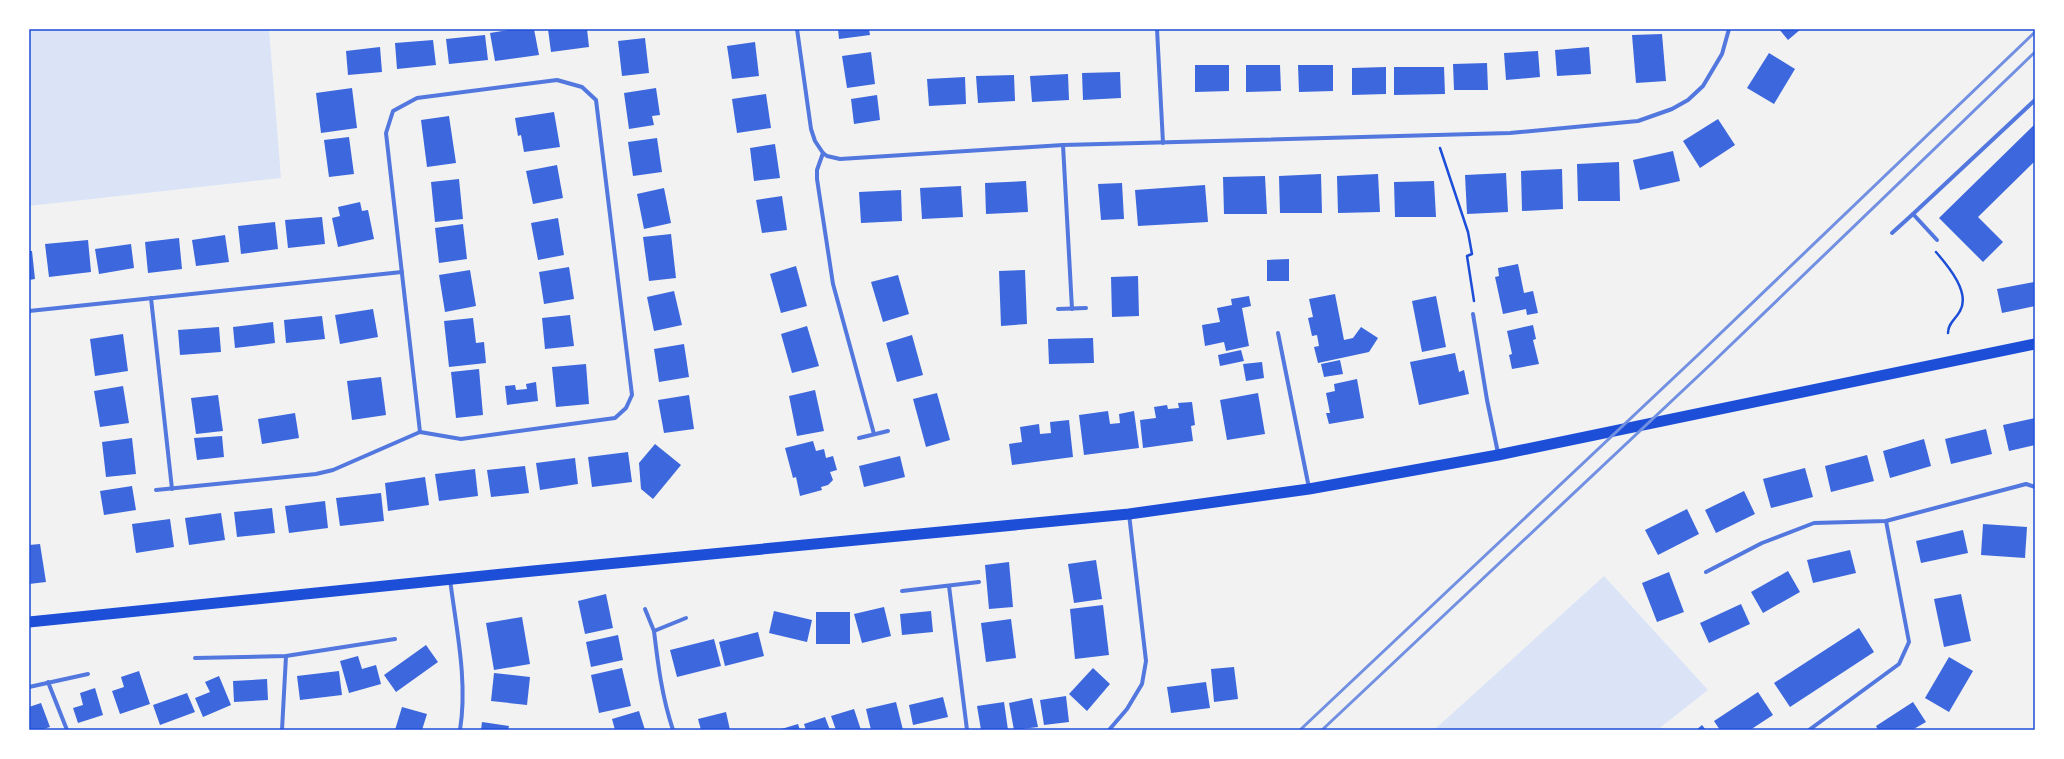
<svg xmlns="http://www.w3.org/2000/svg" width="2064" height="759" font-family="'PT Sans Narrow',sans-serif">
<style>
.green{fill:#dbe4f7}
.building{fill:#3d67dc}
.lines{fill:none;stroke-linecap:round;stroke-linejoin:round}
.path{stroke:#1d4ed8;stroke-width:2.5}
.minor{stroke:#5277de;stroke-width:4}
.trunk{stroke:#1d4ed8;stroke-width:11}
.rail{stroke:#7290e2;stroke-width:3}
.neatline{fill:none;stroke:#1d4ed8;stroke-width:1.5}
</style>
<rect width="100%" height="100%" fill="#f2f2f2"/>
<g class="green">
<path d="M29,29h240l12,149 -252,28z"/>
<path d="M1604,576l104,114 -51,40h-223z"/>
</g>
<g class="building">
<path d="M534,29l5,26 -44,6 -5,-28 25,-4z"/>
<path d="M548,29h39l2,18 -38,5z"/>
<path d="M838,29h31l1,6 -31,4z"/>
<path d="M1779,29h22l-13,11z"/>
<path d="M1662,34l4,47 -30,2 -4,-48z"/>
<path d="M485,35l3,25 -39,4 -3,-25z"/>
<path d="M645,38l4,35 -27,3 -4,-35z"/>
<path d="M433,40l3,25 -39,4 -2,-26z"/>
<path d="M755,42l4,34 -27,3 -5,-33z"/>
<path d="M380,47l2,25 -34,3 -2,-24z"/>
<path d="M1589,47l2,27 -34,2 -2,-26z"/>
<path d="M1538,51l2,26 -34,3 -2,-27z"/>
<path d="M871,52l4,32 -28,4 -5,-32z"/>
<path d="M1769,53l26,16 -21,35 -27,-16z"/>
<path d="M1487,63l1,27h-34l-1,-26z"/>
<path d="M1195,65h34v26l-34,1z"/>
<path d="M1246,65h34l1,26 -35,1z"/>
<path d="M1298,65h35v26l-34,1z"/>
<path d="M1386,67v27l-34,1v-27z"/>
<path d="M1394,67h50l1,27 -51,1z"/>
<path d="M1120,72l1,26 -38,2 -1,-27z"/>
<path d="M1068,74l1,26 -37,2 -2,-26z"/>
<path d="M1014,75l1,26 -37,2 -2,-27z"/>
<path d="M965,77l1,27 -37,2 -2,-27z"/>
<path d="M352,88l5,40 -36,5 -5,-40z"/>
<path d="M656,88l4,27 -8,1 2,9 -25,4 -5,-36z"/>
<path d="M766,94l5,34 -34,5 -5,-34z"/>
<path d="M877,95l3,25 -26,4 -3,-25z"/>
<path d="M554,112l6,35 -36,5 -3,-17 -3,1 -3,-18z"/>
<path d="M449,116l7,47 -29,4 -6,-47z"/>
<path d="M1718,119l17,26 -35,23 -17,-27z"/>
<path d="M2035,124v37l-57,56 25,25 -20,20 -44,-44z"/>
<path d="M349,137l5,37 -25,3 -5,-37z"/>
<path d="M657,138l5,34 -29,4 -5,-34z"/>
<path d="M775,144l5,34 -26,3 -4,-33z"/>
<path d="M1673,151l7,30 -40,9 -7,-30z"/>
<path d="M1619,162l1,39h-42l-1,-37z"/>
<path d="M557,165l6,33 -30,6 -7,-33z"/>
<path d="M1562,169l1,40 -41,2 -1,-40z"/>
<path d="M1506,173l2,39 -41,2 -2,-39z"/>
<path d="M1321,174l1,39h-42l-1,-37z"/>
<path d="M1378,174l2,38 -42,1 -1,-37z"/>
<path d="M1265,176l2,38h-43l-1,-37z"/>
<path d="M459,179l4,40 -28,3 -4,-40z"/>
<path d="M1026,181l2,31 -42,2 -1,-31z"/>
<path d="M1434,181l2,36h-41l-1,-35z"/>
<path d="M1122,183l2,36 -23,1 -3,-36z"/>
<path d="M1205,185l3,37 -70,4 -3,-36z"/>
<path d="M961,186l2,31 -41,2 -2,-31z"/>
<path d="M664,188l7,35 -27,6 -7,-35z"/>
<path d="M901,190l1,31 -41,2 -2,-31z"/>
<path d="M782,196l5,34 -25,3 -6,-33z"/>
<path d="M360,202l2,9 6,-1 6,29 -36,8 -6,-29 8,-2 -2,-9z"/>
<path d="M322,217l3,27 -37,4 -3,-28z"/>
<path d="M558,218l6,37 -26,5 -7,-37z"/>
<path d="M275,222l3,27 -37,5 -3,-28z"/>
<path d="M463,224l4,35 -28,4 -4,-35z"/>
<path d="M671,234l5,44 -27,3 -6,-44z"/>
<path d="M225,235l4,27 -33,4 -4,-26z"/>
<path d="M179,238l3,31 -34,4 -3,-31z"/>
<path d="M88,240l3,32 -42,5 -4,-33z"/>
<path d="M131,244l3,24 -35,6 -4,-25z"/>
<path d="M29,251h3l3,28 -6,1z"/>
<path d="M1289,259v22h-22v-21z"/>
<path d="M1518,264l6,29 9,-2 5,22 -11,2 -1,-6 -23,5 -8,-37 4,-1 -1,-8z"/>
<path d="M796,266l11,40 -26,7 -11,-39z"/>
<path d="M569,267l5,32 -30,5 -5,-32z"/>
<path d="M470,270l6,36 -31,6 -6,-37z"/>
<path d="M1025,270l2,54 -26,2 -2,-55z"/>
<path d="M898,275l11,39 -26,8 -12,-40z"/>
<path d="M1138,276l1,40 -27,1 -1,-40z"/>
<path d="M2034,282l1,24 -33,7 -5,-24z"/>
<path d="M674,291l8,34 -28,6 -7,-34z"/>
<path d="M1335,294l9,46 9,-2 8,-11 17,11 -9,14 -51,11 -4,-16 5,-1 -2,-11 -5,1 -4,-18 5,-1 -4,-18z"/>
<path d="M1249,296l2,10 -9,2 7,38 -23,5 -2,-9 -19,4 -3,-21 18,-3 -3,-14 15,-3 -1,-6z"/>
<path d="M1436,296l10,51 -24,5 -10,-51z"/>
<path d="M373,309l5,28 -38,7 -5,-29z"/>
<path d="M570,315l4,31 -29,3 -3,-31z"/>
<path d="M322,316l3,23 -39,4 -2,-23z"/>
<path d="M473,318l3,25 8,-1 2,21 -37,4 -5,-46z"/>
<path d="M273,322l2,21 -40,5 -2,-21z"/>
<path d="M1533,325l3,14 -3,1 6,24 -27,5 -3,-14 3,-1 -5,-23z"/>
<path d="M807,326l12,40 -27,7 -11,-39z"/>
<path d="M219,327l2,25 -41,3 -2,-25z"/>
<path d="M123,334l5,37 -33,5 -5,-37z"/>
<path d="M912,335l11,40 -26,7 -11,-39z"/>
<path d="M1093,338l1,25 -45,1 -1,-25z"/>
<path d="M684,344l5,33 -30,5 -5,-33z"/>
<path d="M1241,350l3,11 -24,5 -2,-11z"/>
<path d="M1455,353l4,19 5,-2 5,24 -50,11 -9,-43z"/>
<path d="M1340,360l3,14 -19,3 -3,-13z"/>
<path d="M1262,362l2,16 -18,3 -3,-17z"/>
<path d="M586,364l3,40 -33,3 -4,-40z"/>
<path d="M479,369l4,46 -27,3 -5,-46z"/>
<path d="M381,377l5,38 -34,5 -5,-39z"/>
<path d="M1357,379l7,39 -35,6 -3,-11h4l-4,-20 9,-2 -1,-7z"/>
<path d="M536,382l2,19 -31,4 -2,-19 10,-1 1,5 11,-1 -1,-5z"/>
<path d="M123,386l6,37 -29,4 -6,-36z"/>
<path d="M815,390l9,41 -27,5 -8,-40z"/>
<path d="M937,393l13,47 -24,7 -13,-48z"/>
<path d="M1258,393l7,41 -38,6 -7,-40z"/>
<path d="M218,395l5,36 -27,3 -5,-36z"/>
<path d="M689,395l5,34 -30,4 -6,-33z"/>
<path d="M1192,402l3,23 -4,1 2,15 -50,7 -3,-28 16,-2 -2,-11 13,-2 1,4 11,-1 -1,-5z"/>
<path d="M1108,411l2,13 10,-1 -1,-9 15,-3 5,37 -55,7 -5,-40z"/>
<path d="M295,413l4,25 -37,6 -4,-25z"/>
<path d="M2035,418v27l-26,6 -6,-26z"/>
<path d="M1069,420l4,37 -61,8 -3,-21 13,-2 -2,-15 19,-3 1,10 11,-1 -1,-11z"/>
<path d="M1986,429l6,25 -41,10 -6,-25z"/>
<path d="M222,436l2,21 -27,3 -3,-22z"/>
<path d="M132,438l4,36 -30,3 -4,-35z"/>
<path d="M1924,439l7,27 -41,12 -7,-27z"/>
<path d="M813,441l3,10 8,-2 2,9 7,-2 4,14 -7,2 3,8 -5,5 -7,2 1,3 -22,6 -4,-19 -3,1 -8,-30z"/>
<path d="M655,444l26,21 -28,34 -12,-10 -2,-26z"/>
<path d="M628,452l4,30 -40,5 -4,-30z"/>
<path d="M1867,455l7,26 -43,11 -6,-26z"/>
<path d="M900,456l5,21 -41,10 -5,-21z"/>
<path d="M575,458l3,26 -38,6 -4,-27z"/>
<path d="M525,466l4,27 -38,4 -4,-27z"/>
<path d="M1805,468l8,29 -42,11 -8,-29z"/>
<path d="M475,469l3,27 -39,5 -4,-27z"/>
<path d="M425,477l4,28 -41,6 -3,-28z"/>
<path d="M132,486l4,24 -32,5 -4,-24z"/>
<path d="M1744,491l11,23 -39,19 -11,-23z"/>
<path d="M381,493l3,28 -44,5 -4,-28z"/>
<path d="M325,501l3,27 -39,5 -4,-27z"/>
<path d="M272,508l3,25 -38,4 -3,-25z"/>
<path d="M1687,509l12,25 -41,21 -13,-25z"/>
<path d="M221,513l4,27 -36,5 -4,-27z"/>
<path d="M170,519l4,28 -38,6 -4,-29z"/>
<path d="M1983,524l44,3 -2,31 -44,-3z"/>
<path d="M1963,530l5,23 -47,10 -5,-22z"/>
<path d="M40,544l6,38 -17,2v-39z"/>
<path d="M1850,550l6,23 -43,10 -6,-23z"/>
<path d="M1096,560l6,39 -28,4 -6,-39z"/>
<path d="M1009,562l4,45 -24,2 -4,-44z"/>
<path d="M1788,571l12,21 -37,21 -12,-21z"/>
<path d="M1669,572l15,40 -27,10 -15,-39z"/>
<path d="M606,594l7,34 -28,6 -7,-33z"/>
<path d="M1961,594l10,47 -27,6 -10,-48z"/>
<path d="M1741,604l9,20 -41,19 -9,-20z"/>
<path d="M1103,605l6,50 -34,4 -5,-50z"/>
<path d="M884,607l7,29 -29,7 -8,-29z"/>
<path d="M774,611l38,9 -5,22 -38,-9z"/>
<path d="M931,611l2,21 -31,3 -2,-21z"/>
<rect x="816" y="612" width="34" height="32"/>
<path d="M522,617l8,47 -36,6 -8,-47z"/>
<path d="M1011,619l5,39 -30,4 -5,-39z"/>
<path d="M1859,628l15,24 -84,55 -16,-24z"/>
<path d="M758,632l6,24 -39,10 -6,-24z"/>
<path d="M618,635l5,25 -32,7 -5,-25z"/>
<path d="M714,639l7,27 -44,11 -7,-27z"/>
<path d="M426,645l12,17 -42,30 -12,-17z"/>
<path d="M358,656l4,13 14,-4 5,19 -32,9 -9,-32z"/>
<path d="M1949,657l24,14 -24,41 -24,-14z"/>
<path d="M1234,667l4,32 -24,3 -3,-33z"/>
<path d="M622,668l9,38 -32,7 -8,-38z"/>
<path d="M1093,668l17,16 -23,27 -18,-17z"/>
<path d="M139,671l11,33 -30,10 -8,-23 12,-4 -3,-10z"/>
<path d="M339,671l3,24 -42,5 -3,-24z"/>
<path d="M494,673l36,4 -3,28 -36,-4z"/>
<path d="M219,676l12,29 -28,12 -8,-19 15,-6 -5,-10z"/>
<path d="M267,679l1,21 -34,2 -1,-21z"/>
<path d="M1206,682l4,26 -39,5 -4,-26z"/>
<path d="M95,688l8,27 -25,8 -5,-15 10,-3 -3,-12z"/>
<path d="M1758,692l15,23 -23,15h-30l-6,-9z"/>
<path d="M187,693l8,19 -35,13 -7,-20z"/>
<path d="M1066,696l3,26 -25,3 -4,-25z"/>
<path d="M943,697l5,20 -35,8 -4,-20z"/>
<path d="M1032,698l6,29 -24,3 -5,-27z"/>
<path d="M896,702l7,28h-32l-5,-21z"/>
<path d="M1004,702l4,28h-27l-4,-24z"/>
<path d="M1913,702l13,20 -14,8h-34l-2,-4z"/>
<path d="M41,703l9,24 -10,3h-11v-23z"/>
<path d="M402,707l25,7 -5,16h-27z"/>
<path d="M854,709l7,21h-25l-5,-14z"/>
<path d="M639,711l6,19h-30l-3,-11z"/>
<path d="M726,712l4,18h-29l-3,-11z"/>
<path d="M825,717l5,13h-24l-2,-6z"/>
<path d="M482,722l27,4 -1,4h-27z"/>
<path d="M798,724l2,6h-22z"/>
<path d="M1702,725l4,5h-10z"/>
</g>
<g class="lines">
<g class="path">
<path d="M1440,148l28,84 4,22 -5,2 7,45"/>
<path d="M1936,252c11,13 35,40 24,59 -4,8 -12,12 -12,22"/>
</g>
<g class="minor">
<path d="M797,29l14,100 4,12 8,12 -6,17v9l16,105 41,150"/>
<path d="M1157,29l6,114"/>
<path d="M557,80l25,7 14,13 36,295 -6,13 -11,10 -154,21 -41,-7 -34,-299 7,-22 24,-13z"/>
<path d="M1063,145l9,164"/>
<path d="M823,153l4,3 13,3 223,-14 447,-12 128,-12 34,-12 16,-9 15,-14 19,-32 7,-25"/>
<path d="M1913,214l122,-114"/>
<path d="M1892,233l21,-19 24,26"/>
<path d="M151,298l21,191"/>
<path d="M1058,309l28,-1"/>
<path d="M29,311l373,-39"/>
<path d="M1473,314l14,86 11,53"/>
<path d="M1278,333l31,155"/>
<path d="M859,438l29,-7"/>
<path d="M156,490l160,-16 17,-4 87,-38"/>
<path d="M1706,572l56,-29 52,-20 72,-2 140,-37 9,3"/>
<path d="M450,579c6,49 18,102 10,151"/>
<path d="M949,586l18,144"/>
<path d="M902,591l77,-9"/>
<path d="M645,609l9,22 32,-13"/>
<path d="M654,631c4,34 8,66 19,99"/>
<path d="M195,658l91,-2 109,-17"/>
<path d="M48,682l19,48"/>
<path d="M29,687l59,-13"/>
<path d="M282,730l4,-74"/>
<path d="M1109,730l18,-21 15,-25 4,-23 -17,-147"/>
<path d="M1809,730l90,-66 10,-22 -23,-121"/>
</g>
<path class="trunk" d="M29,622l504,-51 596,-57 180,-25 189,-34 537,-111"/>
<g class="rail">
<path d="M1300,730l400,-377 335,-321"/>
<path d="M1322,730l389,-366 324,-312"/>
</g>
</g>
<rect width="2064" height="759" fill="none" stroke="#ffffff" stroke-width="60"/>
<rect x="30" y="30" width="2004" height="699" class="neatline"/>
</svg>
